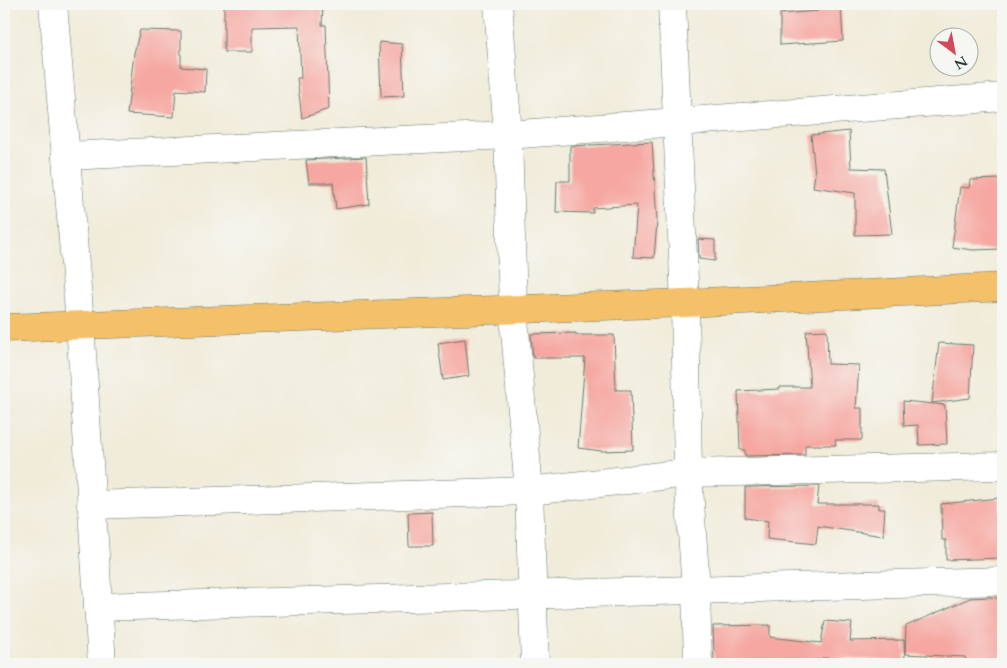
<svg xmlns="http://www.w3.org/2000/svg" width="1007" height="668" font-family="Cardo,serif">
<style>
.building{fill:#f6a7a1}
.lines{fill:none;stroke-linecap:round;stroke-linejoin:round}
.minor-casing{stroke:#687a6e;stroke-width:29}
.major-casing{stroke:#687a6e;stroke-width:29}
.minor{stroke:#fff;stroke-width:28}
.major{stroke:#f4c16a;stroke-width:28}
</style>
<rect width="100%" height="100%" fill="#f6f6f2"/>
<filter id="ink" filterUnits="userSpaceOnUse"><feTurbulence type="fractalNoise" baseFrequency=".02" numOctaves="2"/><feDisplacementMap in="SourceGraphic" scale="10" xChannelSelector="R" yChannelSelector="G"/><feConvolveMatrix kernelMatrix="1 2 1 2 8 2 1 2 1" color-interpolation-filters="sRGB"/></filter>
<filter id="wash" filterUnits="userSpaceOnUse"><feTurbulence type="fractalNoise" baseFrequency=".0096" numOctaves="4" result="noise"/><feDisplacementMap in="SourceGraphic" scale="20" xChannelSelector="R" yChannelSelector="G"/><feGaussianBlur stdDeviation="1.12" result="paint"/><feColorMatrix in="noise" values="0 0 0 0 0 0 0 0 0 0 0 0 0 0 0 0 0 1.4 0 .05"/><feComposite in="paint" operator="in"/></filter>
<g filter="url(#wash)">
<rect width="100%" height="100%" fill="#f1ecda"/>
<g id="blocks">
<g class="building">
<path d="M224,4h99l-1,21h4l3,84 -27,9 -5,-40h4l-2,-52 -47,1v25h-28z"/>
<path d="M816,4h25l2,37 -63,4v-31l38,-3z"/>
<path d="M140,30l41,1v36l25,2 -1,23 -29,-2 -2,27 -47,-3 7,-61z"/>
<path d="M379,42l23,2 2,52 -23,1z"/>
<path d="M849,131l2,37 33,1 8,65 -37,1v-42l-42,-6 2,-13 -4,-39z"/>
<path d="M652,142l5,80 -3,36 -21,-1 4,-52 -44,3v5l-37,-1 1,-31h13v-35z"/>
<path d="M366,157l3,47 -33,5 -3,-26h-24l-3,-23z"/>
<path d="M1003,179v70l-31,1 -20,-3 8,-60 9,1 1,-8z"/>
<path d="M698,239l17,1v21l-16,-2z"/>
<path d="M827,330l1,34 31,1 -3,43h6v32h-27l1,5h-31v10l-60,1v-6h-5l-2,-59 42,-2v-2h30l-4,-56z"/>
<path d="M576,333v2h38l2,55h15l2,60 -31,1 -24,-3 7,-90h-52l-2,-24z"/>
<path d="M465,339l4,37 -26,4 -5,-37z"/>
<path d="M939,343l34,2 -3,53 -38,5z"/>
<path d="M903,401l42,4 2,39 -28,1 -1,-20 -14,1z"/>
<path d="M819,486l-2,18h62v5h6l-2,27 -65,-10 -2,18 -49,-5 1,-18 -23,-3v-31z"/>
<path d="M1000,498l2,60 -56,2v-20h-4l-1,-36z"/>
<path d="M432,512l1,34h-24l-1,-33z"/>
<path d="M990,597l13,2v65h-35l-3,-7 -60,-3 1,-28 64,-28z"/>
<path d="M825,621l27,2 -2,18 54,-1 1,21 -83,-3 -1,6 -55,-4v4h-52l-1,-38 57,-1v12l51,6z"/>
</g>
</g>
</g>
<g filter="url(#ink)">
<use href="#blocks" fill-opacity="0" stroke="#687a6e" stroke-width="1"/>
<g class="lines">
<g class="minor-casing">
<g id="minor">
<path d="M53,4l27,319 22,341"/>
<path d="M498,4l10,131 5,173 16,183 6,173"/>
<path d="M672,4l13,299 3,170 8,117 2,74"/>
<path d="M66,156l442,-21 495,-38"/>
<path d="M91,505l438,-14 159,-18 315,-7"/>
<path d="M98,607l905,-26"/>
</g>
</g>
<g class="major-casing">
<path id="major" d="M4,328l681,-25 318,-16"/>
</g>
<use href="#minor" class="minor"/>
<use href="#major" class="major"/>
</g>
</g>
<rect width="1007" height="668" fill="none" stroke="#f6f6f2" stroke-width="20"/>
<g transform="translate(954 52) rotate(148)"><circle r="24" fill="#f6f6f2" stroke="#a0aca6"/>
<path d="M0-4L9 19L0 12L-9 19Z" fill="#d1495b"/>
<text y="-8" font-size="14" font-weight="bold" text-anchor="middle" fill="#1f3d34">N</text>
</g>
</svg>
